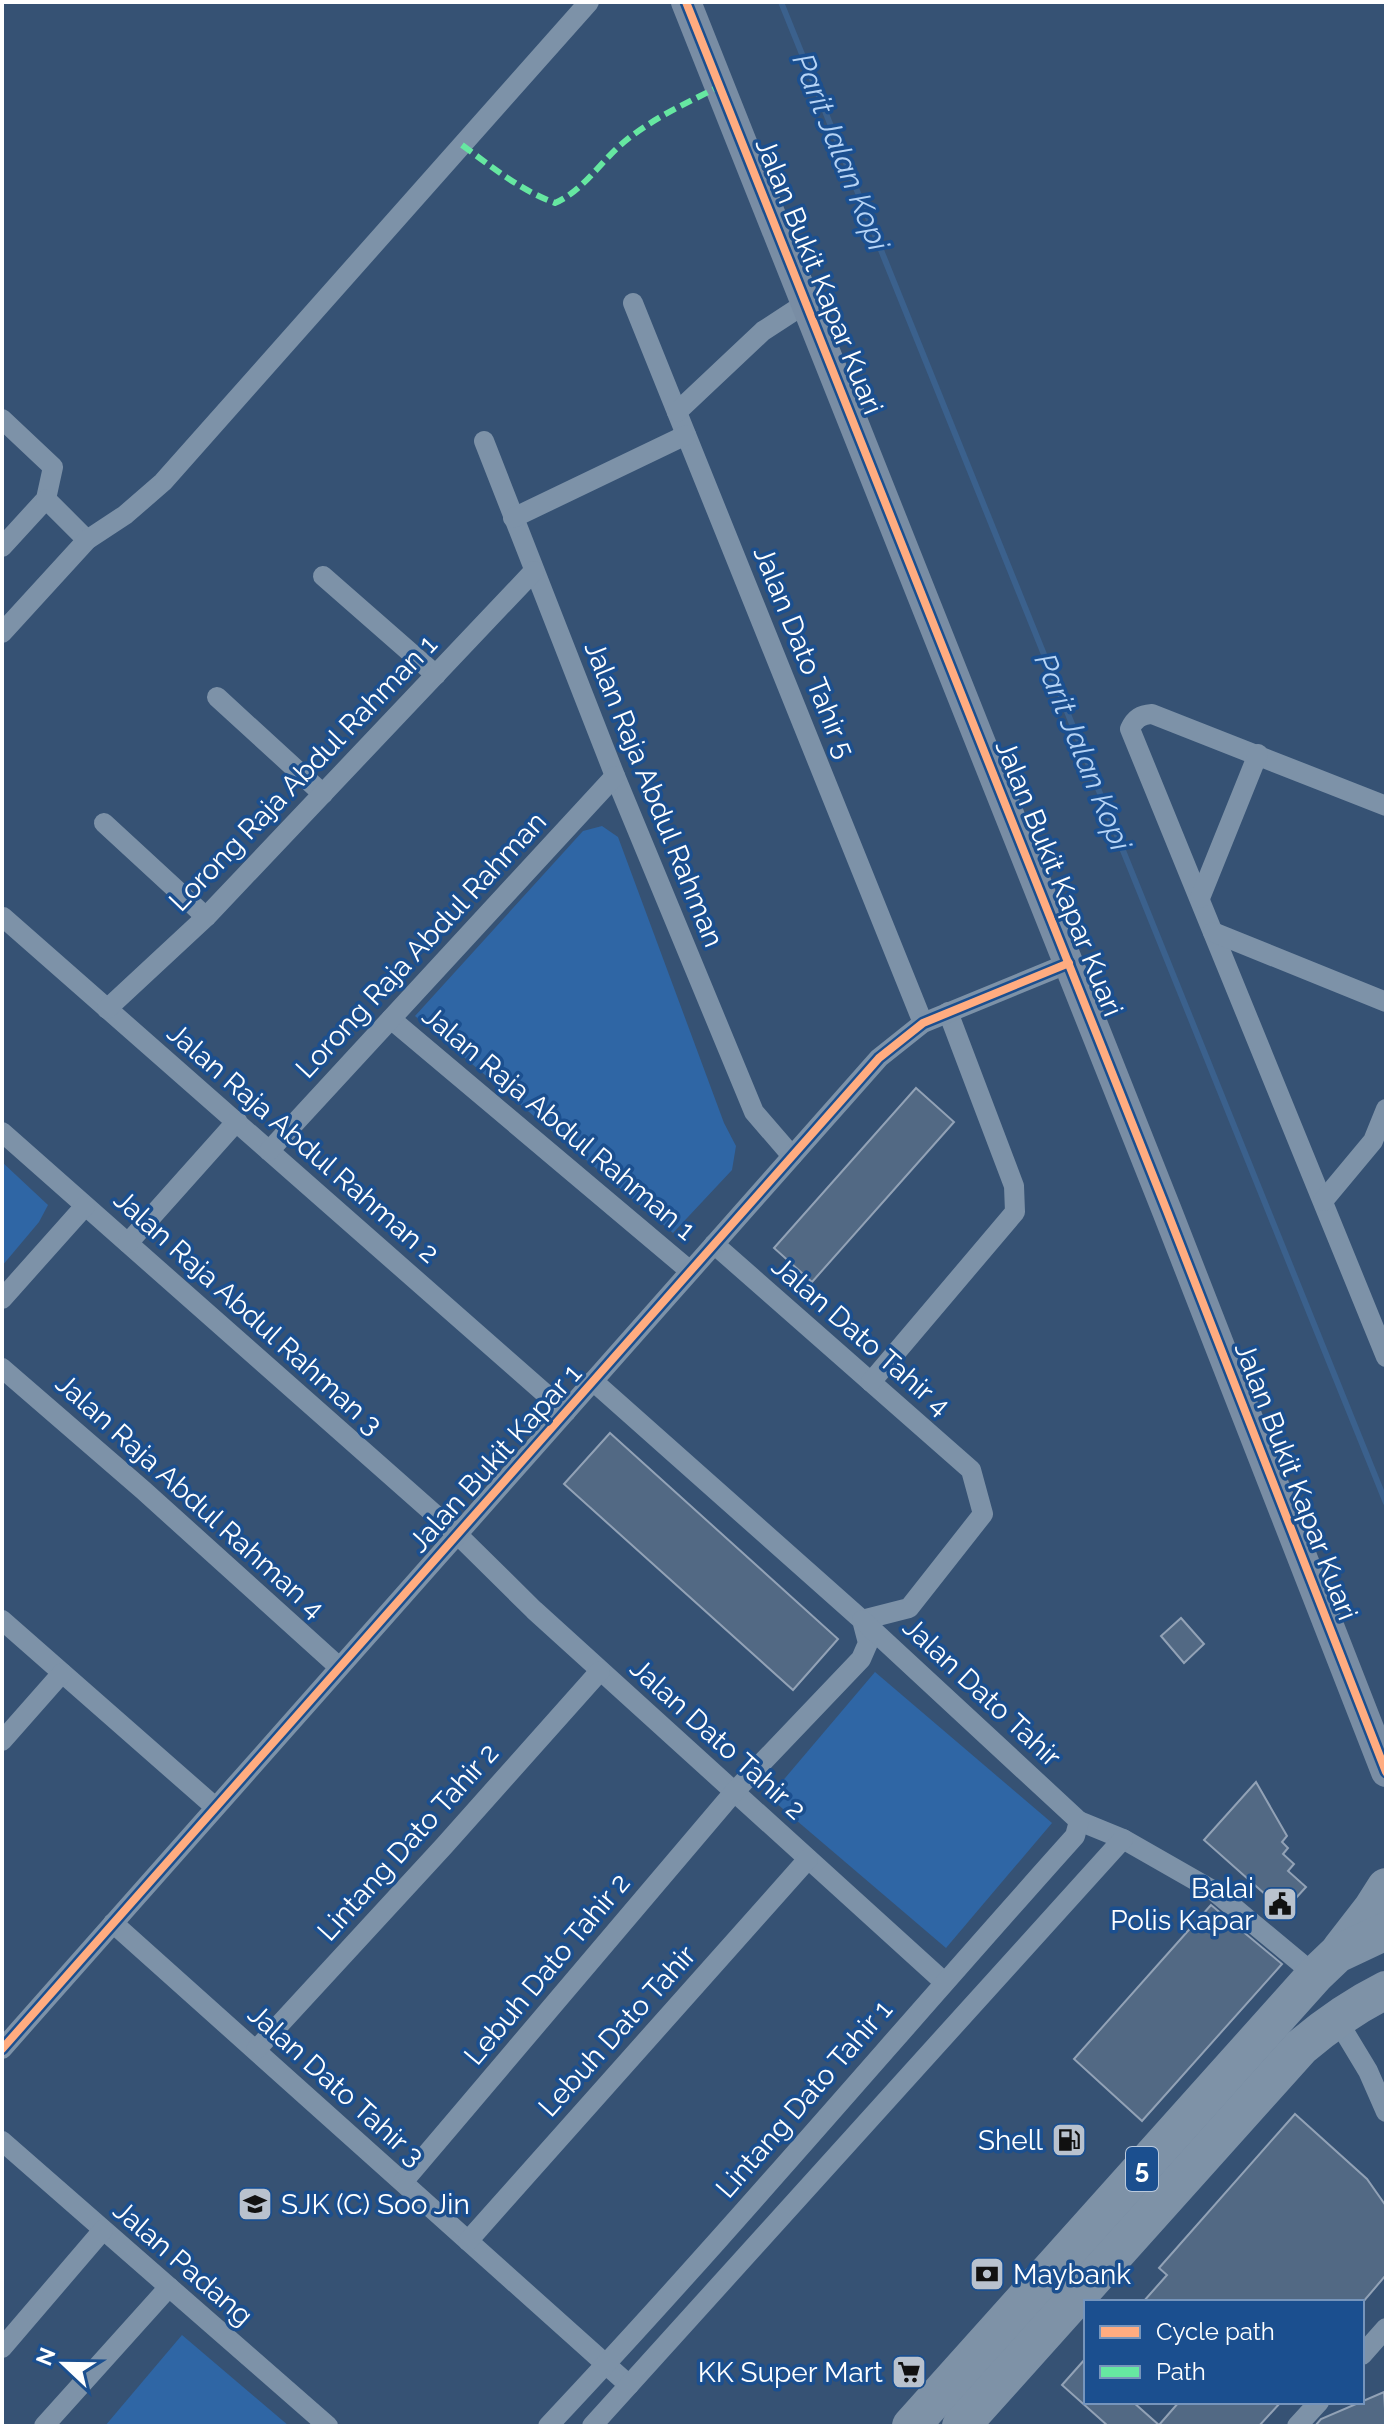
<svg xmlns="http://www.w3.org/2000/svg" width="1388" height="2428" font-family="Raleway,sans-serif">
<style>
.green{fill:#2f66a5}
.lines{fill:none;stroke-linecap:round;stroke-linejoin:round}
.stream{stroke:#3b618d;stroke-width:6}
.building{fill:#526984;stroke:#92a2b6;stroke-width:2}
.street{stroke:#7d92a8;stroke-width:20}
.secondary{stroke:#798da4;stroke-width:30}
.highway{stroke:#7e92a7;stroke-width:38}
.quiet{stroke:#66e7a1;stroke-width:6;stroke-dasharray:12 6;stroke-linecap:butt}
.cycleway-casing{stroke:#1b4f8f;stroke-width:13}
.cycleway{stroke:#ffac80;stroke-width:8}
.labels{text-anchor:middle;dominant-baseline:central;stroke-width:7;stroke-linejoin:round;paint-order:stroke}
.shield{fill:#1b4f8f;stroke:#bbcadd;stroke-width:2}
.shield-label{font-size:26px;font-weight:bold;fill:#fff}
.street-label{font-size:28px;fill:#fff;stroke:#1b4f8f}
.poi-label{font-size:28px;fill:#fff;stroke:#1b4f8f;text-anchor:end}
.water-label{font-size:30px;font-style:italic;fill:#b5d3f5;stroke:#1b4f8f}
</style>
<rect width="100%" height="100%" fill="#365274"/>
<g class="green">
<path d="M602,826l16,11 106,286 12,23 -4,24 -59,63 -258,-217 168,-185z"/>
<path d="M2,1162l46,43 -9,17 -37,44z"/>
<path d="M875,1672l177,151 -106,125 -177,-151z"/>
<path d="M182,2335l107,91h-184z"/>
</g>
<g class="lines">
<path class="stream" d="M781,2l605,1501"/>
</g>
<g class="building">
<path d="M916,1088l38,34 -142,160 -38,-34z"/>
<path d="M610,1433l228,206 -45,51 -229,-206z"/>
<path d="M1181,1618l23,26 -20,19 -23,-27z"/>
<path d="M1256,1782l31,54 -5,6 6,6 -5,6 11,10 -6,7 18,16 -22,24 -80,-71z"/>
<path d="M1211,1905l71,59 -140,157 -68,-62z"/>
<path d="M1295,2114l72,65 19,27v69l-23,27h-220l24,-27 -8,-7z"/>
<path d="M1086,2358v44h47l26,23 20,-23h102l-22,24h-151l-46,-41z"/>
<path d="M1384,2392l2,34h-71l6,-7z"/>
</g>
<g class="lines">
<g class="street">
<path d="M633,303l290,720"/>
<path d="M677,412l86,-81 43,-28"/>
<path d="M2,419l51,48 -7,32 -44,48"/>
<path d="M484,441l131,335 139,336 38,44"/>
<path d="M46,499l41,41"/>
<path d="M513,518l173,-83"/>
<path d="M323,576l113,99"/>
<path d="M2,633l85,-93 38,-25 38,-33 426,-480"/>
<path d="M217,697l106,97"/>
<path d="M1386,806l-234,-92c-11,1 -17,4 -22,15l256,628"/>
<path d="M104,823l102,94"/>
<path d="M1200,898l58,-144"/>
<path d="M3,917l563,495"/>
<path d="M1213,932l173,70"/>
<path d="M107,1009l99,-92 328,-346"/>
<path d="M391,1019l299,252"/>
<path d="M2,1132l455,402 77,76 410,372"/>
<path d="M269,1151l346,-375"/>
<path d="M1323,1201l50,-60 13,-32"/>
<path d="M128,1243l109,-122"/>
<path d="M714,1244l257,226 12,44 -74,94 -47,12"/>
<path d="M2,1299l83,-93"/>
<path d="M2,1368l141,122 196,177"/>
<path d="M871,1382l144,-170 -1,-26 -66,-174"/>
<path d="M2,1620l213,187"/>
<path d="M2,1741l60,-68"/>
<path d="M1079,1821l44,18 91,52 101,84"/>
<path d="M113,1923l516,462"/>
<path d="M1336,2018l32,53 18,41"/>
<path d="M2,2049l877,-991 44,-35 146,-60"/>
<path d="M256,2050l188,-204 156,-175"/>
<path d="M2,2141l326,285"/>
<path d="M403,2182l331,-390 127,-133 7,-16 -6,-23 -269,-239"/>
<path d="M468,2241l340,-382"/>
<path d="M2,2348l101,-118"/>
<path d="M1362,2355l24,-27"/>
<path d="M44,2426l125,-139"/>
<path d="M548,2426c181,-192 351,-394 527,-590l4,-15 -217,-201"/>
<path d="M592,2426l531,-587"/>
<path d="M1297,2426l22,-24"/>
</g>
<path class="secondary" d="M686,2l481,1209 219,561"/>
<g class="highway">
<path d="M1341,1949l31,-40 14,-22"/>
<path d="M911,2426l404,-451 22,-21 49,-23"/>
<path d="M961,2426l340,-379c27,-23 53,-41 85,-57"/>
</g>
<path class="quiet" d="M462,145c30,22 58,45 93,58 28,-12 46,-42 69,-61 29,-24 63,-39 96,-56"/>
<g class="cycleway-casing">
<g id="cycleway">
<path d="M686,2l481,1209 219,561"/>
<path d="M2,2049l877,-991 44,-35 146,-60"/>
</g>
</g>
<use href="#cycleway" class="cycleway"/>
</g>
<defs>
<g id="civic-square" transform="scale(1.8)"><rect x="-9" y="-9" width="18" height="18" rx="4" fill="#b9c2ce" stroke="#1b4f8f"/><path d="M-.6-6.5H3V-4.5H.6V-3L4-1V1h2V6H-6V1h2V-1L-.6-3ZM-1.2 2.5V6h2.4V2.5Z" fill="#111"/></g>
<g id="fuel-square" transform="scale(1.8)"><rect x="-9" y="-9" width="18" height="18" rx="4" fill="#b9c2ce" stroke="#1b4f8f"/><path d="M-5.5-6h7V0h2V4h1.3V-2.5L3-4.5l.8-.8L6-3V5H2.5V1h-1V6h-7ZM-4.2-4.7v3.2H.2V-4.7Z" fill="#111"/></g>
<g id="school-square" transform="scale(1.8)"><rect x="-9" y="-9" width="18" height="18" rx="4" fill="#b9c2ce" stroke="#1b4f8f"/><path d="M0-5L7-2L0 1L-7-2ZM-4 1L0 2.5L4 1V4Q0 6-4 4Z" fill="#111"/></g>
<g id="bank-square" transform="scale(1.8)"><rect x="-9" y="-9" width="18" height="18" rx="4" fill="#b9c2ce" stroke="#1b4f8f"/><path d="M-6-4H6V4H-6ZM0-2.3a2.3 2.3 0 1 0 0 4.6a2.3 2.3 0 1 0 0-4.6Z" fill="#111"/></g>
<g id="supermarket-square" transform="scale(1.8)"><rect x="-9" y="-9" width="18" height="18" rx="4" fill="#b9c2ce" stroke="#1b4f8f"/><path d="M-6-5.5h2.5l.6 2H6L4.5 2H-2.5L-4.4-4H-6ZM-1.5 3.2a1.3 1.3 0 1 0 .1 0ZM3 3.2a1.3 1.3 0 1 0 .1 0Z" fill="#111"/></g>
</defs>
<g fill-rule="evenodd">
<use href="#civic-square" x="1280" y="1904"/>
<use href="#fuel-square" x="1069" y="2140"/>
<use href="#school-square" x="255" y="2204"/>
<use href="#bank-square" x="987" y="2274"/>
<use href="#supermarket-square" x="909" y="2372"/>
</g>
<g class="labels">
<rect class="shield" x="1126" y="2147" width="32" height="44" rx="6"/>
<g class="shield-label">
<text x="1142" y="2169">5</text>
</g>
<g class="street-label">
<text transform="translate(819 276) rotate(68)">Jalan Bukit Kapar Kuari</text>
<text transform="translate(804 652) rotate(68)">Jalan Dato Tahir 5</text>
<text transform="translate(303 773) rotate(-46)">Lorong Raja Abdul Rahman 1</text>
<text transform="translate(654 794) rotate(68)">Jalan Raja Abdul Rahman</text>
<text transform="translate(1059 878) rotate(68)">Jalan Bukit Kapar Kuari</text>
<text transform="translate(421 945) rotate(-47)">Lorong Raja Abdul Rahman</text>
<text transform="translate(559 1123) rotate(40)">Jalan Raja Abdul Rahman 1</text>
<text transform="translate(303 1143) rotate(41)">Jalan Raja Abdul Rahman 2</text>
<text transform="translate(248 1312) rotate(42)">Jalan Raja Abdul Rahman 3</text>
<text transform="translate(861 1336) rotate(41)">Jalan Dato Tahir 4</text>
<text transform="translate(495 1458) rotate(-48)">Jalan Bukit Kapar 1</text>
<text transform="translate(1296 1481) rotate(69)">Jalan Bukit Kapar Kuari</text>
<text transform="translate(190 1496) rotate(42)">Jalan Raja Abdul Rahman 4</text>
<text transform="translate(982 1692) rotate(43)">Jalan Dato Tahir</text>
<text transform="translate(718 1739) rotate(42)">Jalan Dato Tahir 2</text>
<text transform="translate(408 1842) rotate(-48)">Lintang Dato Tahir 2</text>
<text transform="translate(547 1969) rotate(-50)">Lebuh Dato Tahir 2</text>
<text transform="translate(617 2031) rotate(-48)">Lebuh Dato Tahir</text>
<text transform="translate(336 2085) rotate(42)">Jalan Dato Tahir 3</text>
<text transform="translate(804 2099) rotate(-49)">Lintang Dato Tahir 1</text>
<text transform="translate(183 2263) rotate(41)">Jalan Padang</text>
</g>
<g class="poi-label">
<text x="1254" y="1888">Balai<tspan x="1254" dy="32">Polis Kapar</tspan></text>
<text x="1043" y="2140">Shell</text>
<text x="281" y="2204" text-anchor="start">SJK (C) Soo Jin</text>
<text x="1013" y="2274" text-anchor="start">Maybank</text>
<text x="883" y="2372">KK Super Mart</text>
</g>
<g class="water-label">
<text transform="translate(841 152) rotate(68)">Parit Jalan Kopi</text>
<text transform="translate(1083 752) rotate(68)">Parit Jalan Kopi</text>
</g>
</g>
<rect width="1388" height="2428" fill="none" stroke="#ffffff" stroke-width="8"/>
<rect x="1084" y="2300" width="280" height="104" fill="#1b4f8f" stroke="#7695bc" stroke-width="2"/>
<rect x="1100" y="2326" width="40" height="12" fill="#ffac80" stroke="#7695bc" stroke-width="2"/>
<text x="1156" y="2340" font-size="24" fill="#ffffff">Cycle path</text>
<rect x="1100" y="2366" width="40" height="12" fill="#66e7a1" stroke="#7695bc" stroke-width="2"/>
<text x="1156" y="2380" font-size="24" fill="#ffffff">Path</text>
<g transform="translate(64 2364) rotate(292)" stroke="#1b4f8f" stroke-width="6" paint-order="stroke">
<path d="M0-6L14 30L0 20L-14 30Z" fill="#ffffff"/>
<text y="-12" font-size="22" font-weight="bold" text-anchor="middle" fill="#ffffff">N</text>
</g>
</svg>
